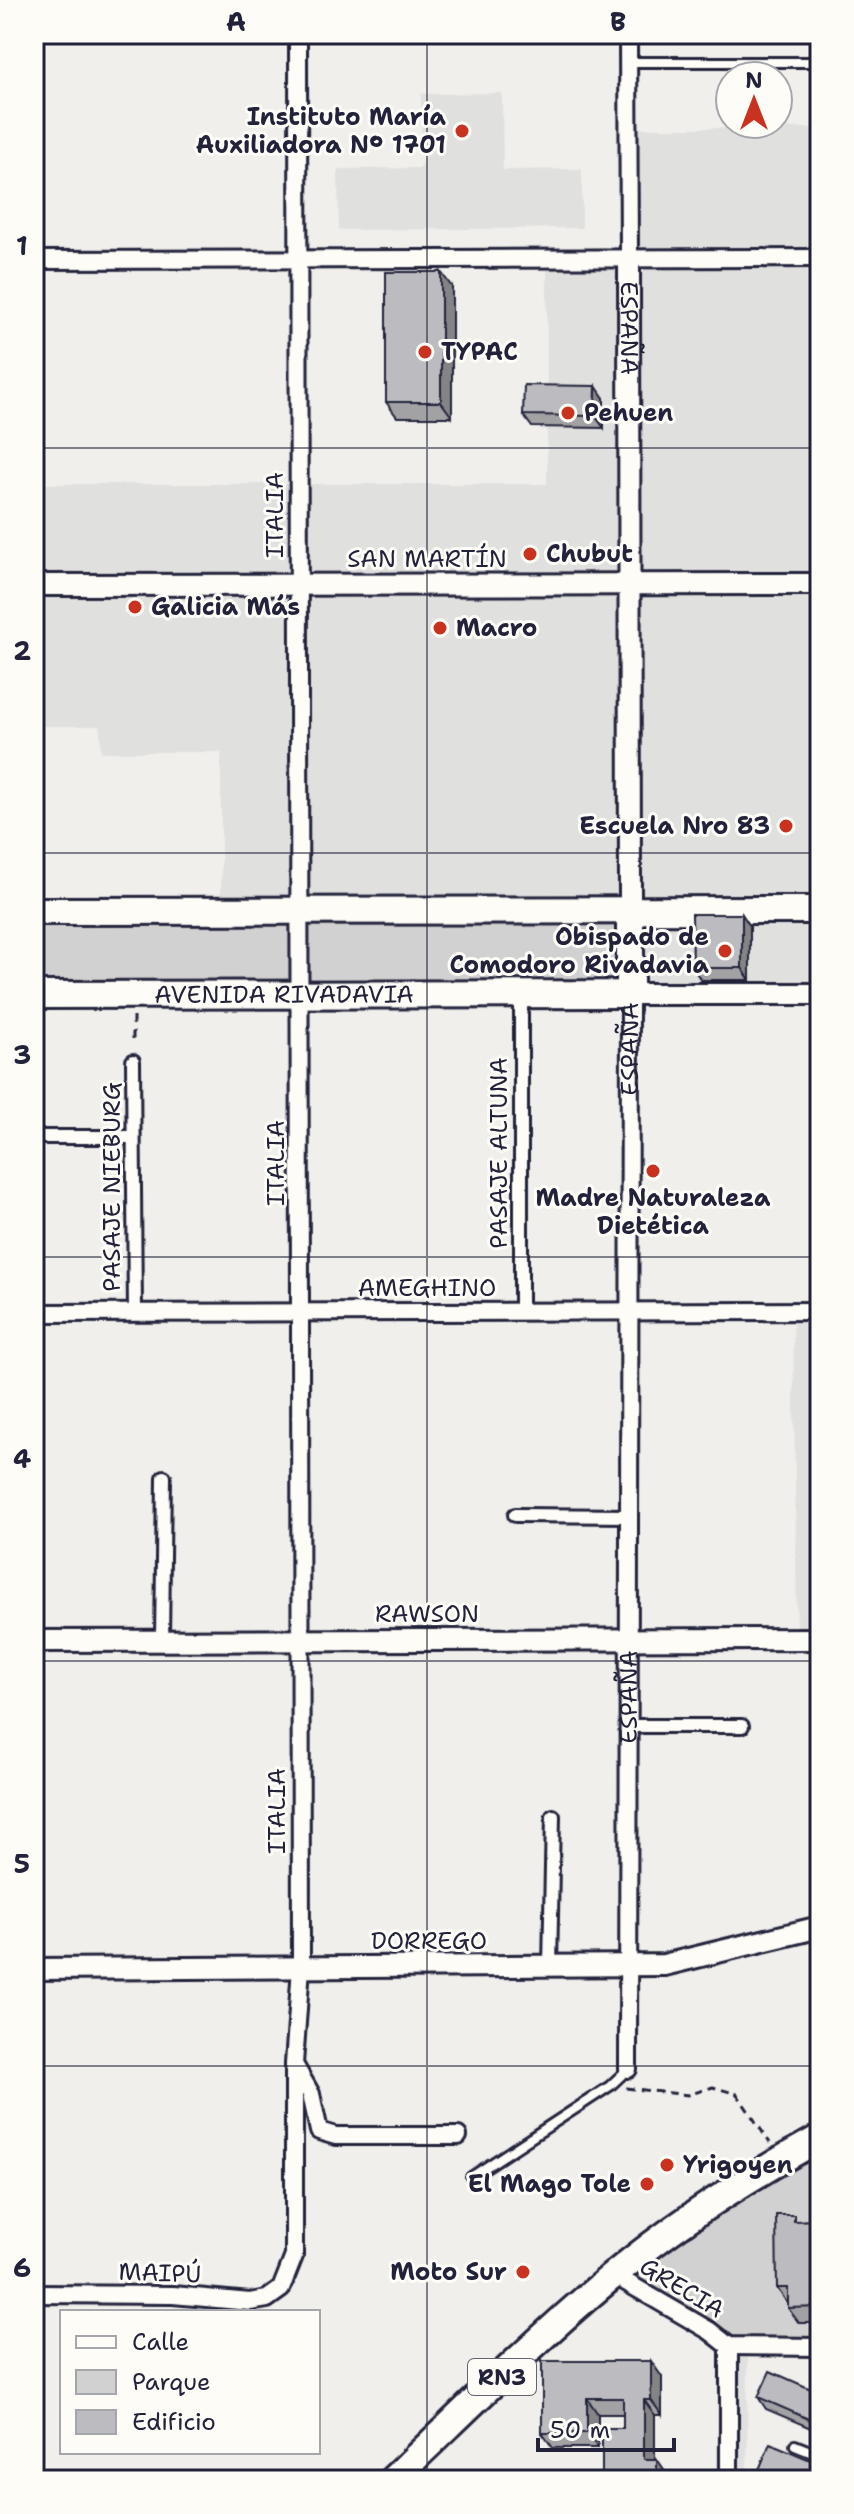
<svg xmlns="http://www.w3.org/2000/svg" width="854" height="2514" font-family="'Shantell Sans',sans-serif">
<style>
.built{fill:#e0e0df}
.green{fill:#d2d1d1;stroke:#7a7a86;stroke-width:2}
.lines{fill:none;stroke-linecap:round;stroke-linejoin:round}
.service-casing{stroke:#22223b;stroke-width:14}
.pedestrian-casing{stroke:#22223b;stroke-width:18}
.minor-casing{stroke:#22223b;stroke-width:22}
.tertiary-casing{stroke:#22223b;stroke-width:26}
.primary-casing{stroke:#22223b;stroke-width:32}
.trunk-casing{stroke:#22223b;stroke-width:32}
.path{stroke:#22223b;stroke-width:3;stroke-dasharray:8 6;stroke-linecap:butt}
.service{stroke:#fdfcf7;stroke-width:8}
.pedestrian{stroke:#fdfcf7;stroke-width:12}
.minor{stroke:#fdfcf7;stroke-width:16}
.tertiary{stroke:#fdfcf7;stroke-width:20}
.primary{stroke:#fdfcf7;stroke-width:26}
.trunk{stroke:#fdfcf7;stroke-width:26}
.wall{fill:#a2a2a5;stroke:#22223b;stroke-width:2}
.shaded-wall{fill:#848486;stroke:#22223b;stroke-width:2}
.building{fill:#bcbcc0;stroke:#22223b;stroke-width:2}
.grid{fill:none;stroke:#22223b;stroke-width:2;stroke-opacity:0.55}
.poi-dot{fill:#c8321e;stroke:#fdfcf7;stroke-width:3}
.labels{text-anchor:middle;dominant-baseline:central;stroke-width:6;stroke-linejoin:round;paint-order:stroke}
.shield{fill:#fdfcf7;stroke:#646373;stroke-width:2}
.shield-label{font-size:22px;font-weight:bold;fill:#22223b}
.poi-label{font-size:24px;font-weight:bold;fill:#22223b;stroke:#fdfcf7;text-anchor:start}
.street-label{font-size:24px;fill:#22223b;stroke:#fdfcf7}
.neatline{fill:none;stroke:#22223b;stroke-width:3}
.grid-label{font-size:26px;text-anchor:middle;font-weight:bold;fill:#22223b}
</style>
<rect width="100%" height="100%" fill="#f0efec"/>
<filter id="ink" filterUnits="userSpaceOnUse"><feTurbulence type="fractalNoise" baseFrequency=".0125" numOctaves="2"/><feDisplacementMap in="SourceGraphic" scale="16" xChannelSelector="R" yChannelSelector="G"/><feConvolveMatrix kernelMatrix="1 2 1 2 8 2 1 2 1" color-interpolation-filters="sRGB"/></filter>
<g filter="url(#ink)">
<g class="built">
<path d="M502,93l1,77 79,-1v59l-243,2 -1,-61 84,-1 -1,-74z"/>
<path d="M629,128h191v866h-190l-409,-83v-159h-120l-1,-26h-66v-242h513v-225l82,-1z"/>
<path d="M793,1311h27v328h-23z"/>
<path d="M718,2346h30l-1,134h-30z"/>
</g>
<g class="green">
<path d="M630,910v84l-596,1v-84z"/>
<path d="M820,2138v209l-91,-1 -115,-71z"/>
</g>
<g class="lines">
<g class="service-casing">
<g id="service">
<path d="M629,62h191"/>
<path d="M471,2177l139,-91 18,-17"/>
<path d="M795,2445l25,10"/>
</g>
</g>
<g class="pedestrian-casing">
<g id="pedestrian">
<path d="M521,994v318"/>
<path d="M133,1061l2,252"/>
<path d="M34,1137h99"/>
<path d="M515,1515l116,1"/>
<path d="M162,1640l2,-163"/>
<path d="M629,1726h113"/>
<path d="M550,1966l3,-150"/>
</g>
</g>
<g class="minor-casing">
<g id="minor">
<path d="M628,34l1,224"/>
<path d="M34,260l786,-2"/>
<path d="M34,1313l786,-2"/>
<path d="M295,2066l16,28 8,37 17,5h122"/>
<path id="s1" d="M628,2069l2,-1075"/>
<path d="M614,2275l96,56 19,15 91,1"/>
<path d="M34,2294l139,1 77,7 17,-3 14,-10 13,-33v-192l7,-97 -3,-1933"/>
<path d="M729,2346v134"/>
</g>
</g>
<g class="tertiary-casing">
<g id="tertiary">
<path id="s2" d="M629,258l1,652"/>
<path d="M34,585l786,-1"/>
<path d="M630,994h190"/>
<path d="M34,1641l786,-2"/>
<path d="M34,1969l630,-4 156,-38"/>
</g>
</g>
<g class="primary-casing">
<g id="primary">
<path d="M34,911l786,-1"/>
<path id="s3" d="M34,995l596,-1v-84"/>
</g>
</g>
<g class="trunk-casing">
<path id="trunk" d="M392,2480c73,-69 147,-144 224,-207 63,-52 133,-96 204,-135"/>
</g>
<g class="path">
<path d="M133,1017v28"/>
<path d="M626,2088l62,7 25,-8 24,7 33,49"/>
</g>
<use href="#service" class="service"/>
<use href="#pedestrian" class="pedestrian"/>
<use href="#minor" class="minor"/>
<use href="#tertiary" class="tertiary"/>
<use href="#primary" class="primary"/>
<use href="#trunk" class="trunk"/>
</g>
<g class="wall">
<path d="M452,287v130h-55l-11,-15z"/>
<path d="M604,398v30l-72,-1 -9,-12z"/>
<path d="M750,926v54h-49l-8,-12z"/>
<path d="M820,2220v103h-21l-11,-15v-4l-11,-16 21,-67z"/>
<path d="M542,2361l120,16v38h-7v44l13,16v5l-45,-52v-14h-25v34h-45l-11,-15z"/>
<path d="M820,2393v39l-54,-23 -8,-12z"/>
<path d="M758,2472l62,8h-56z"/>
</g>
<g class="shaded-wall">
<path d="M441,272l11,15v130l-11,-15z"/>
<path d="M596,386l8,12v30l-9,-12z"/>
<path d="M742,914l8,12v54l-8,-12z"/>
<path d="M651,2361l11,16v38l-11,-15z"/>
<path d="M587,2398l11,16v34l-11,-15z"/>
<path d="M644,2400l11,15v60l-11,-16z"/>
<path d="M657,2459l11,16v5h-11z"/>
</g>
<g class="building">
<rect x="386" y="272" width="55" height="130"/>
<path d="M524,385l72,1 -1,30 -72,-1z"/>
<path d="M692,914h50v54h-49z"/>
<path d="M776,2215h18v6l26,-1v87l-32,1v-20h-11z"/>
<path d="M542,2361h109v39h-7v59h13v21h-55v-52h21v-30h-36v35h-45z"/>
<path d="M770,2371l50,22v31l-62,-27z"/>
<path d="M770,2443l50,21v16h-42l-20,-8z"/>
</g>
</g>
<path class="grid" d="M427,34v2446M34,448h786M34,853h786M34,1257h786M34,1661h786M34,2066h786"/>
<g class="poi-dot">
<circle cx="462" cy="131" r="8"/>
<circle cx="425" cy="352" r="8"/>
<circle cx="568" cy="413" r="8"/>
<circle cx="530" cy="554" r="8"/>
<circle cx="135" cy="607" r="8"/>
<circle cx="440" cy="628" r="8"/>
<circle cx="786" cy="826" r="8"/>
<circle cx="725" cy="951" r="8"/>
<circle cx="653" cy="1171" r="8"/>
<circle cx="667" cy="2165" r="8"/>
<circle cx="647" cy="2184" r="8"/>
<circle cx="523" cy="2272" r="8"/>
</g>
<g class="labels">
<rect class="shield" x="468" y="2359" width="68" height="36" rx="6"/>
<g class="shield-label">
<text x="502" y="2377">RN3</text>
</g>
<g class="poi-label">
<text x="446" y="117" text-anchor="end">Instituto María<tspan x="446" dy="28">Auxiliadora N° 1701</tspan></text>
<text x="441" y="352">TYPAC</text>
<text x="584" y="413">Pehuen</text>
<text x="546" y="554">Chubut</text>
<text x="151" y="607">Galicia Más</text>
<text x="456" y="628">Macro</text>
<text x="770" y="826" text-anchor="end">Escuela Nro 83</text>
<text x="709" y="937" text-anchor="end">Obispado de<tspan x="709" dy="28">Comodoro Rivadavia</tspan></text>
<text x="653" y="1198" text-anchor="middle">Madre Naturaleza<tspan x="653" dy="28">Dietética</tspan></text>
<text x="683" y="2165">Yrigoyen</text>
<text x="631" y="2184" text-anchor="end">El Mago Tole</text>
<text x="507" y="2272" text-anchor="end">Moto Sur</text>
</g>
<g class="street-label">
<text stroke="none"><textPath href="#s2" startOffset="70">ESPAÑA</textPath></text>
<text transform="translate(275 515) rotate(-90)">ITALIA</text>
<text x="427" y="559">SAN MARTÍN</text>
<text stroke="none"><textPath href="#s3" startOffset="250">AVENIDA RIVADAVIA</textPath></text>
<text stroke="none"><textPath href="#s1" startOffset="1020">ESPAÑA</textPath></text>
<text transform="translate(499 1153) rotate(-90)">PASAJE ALTUNA</text>
<text transform="translate(276 1163) rotate(-90)">ITALIA</text>
<text transform="translate(112 1187) rotate(-90)">PASAJE NIEBURG</text>
<text x="427" y="1288">AMEGHINO</text>
<text x="427" y="1614">RAWSON</text>
<text stroke="none"><textPath href="#s1" startOffset="372">ESPAÑA</textPath></text>
<text transform="translate(277 1811) rotate(-90)">ITALIA</text>
<text x="429" y="1941">DORREGO</text>
<text transform="translate(160 2273) rotate(2)">MAIPÚ</text>
<text transform="translate(682 2288) rotate(31)">GRECIA</text>
</g>
</g>
<rect width="854" height="2514" fill="none" stroke="#fdfcf7" stroke-width="88"/>
<rect x="60" y="2310" width="260" height="144" fill="#fdfcf7" stroke="#a5a5ac" stroke-width="2"/>
<rect x="76" y="2336" width="40" height="12" fill="#fdfcf7" stroke="#a5a5ac" stroke-width="2"/>
<text x="132" y="2350" font-size="24" fill="#22223b">Calle</text>
<rect x="76" y="2370" width="40" height="24" fill="#d2d1d1" stroke="#a5a5ac" stroke-width="2"/>
<text x="132" y="2390" font-size="24" fill="#22223b">Parque</text>
<rect x="76" y="2410" width="40" height="24" fill="#bcbcc0" stroke="#a5a5ac" stroke-width="2"/>
<text x="132" y="2430" font-size="24" fill="#22223b">Edificio</text>
<g transform="translate(754 100)"><circle r="38" fill="#fdfcf7" stroke="#a5a5ac" stroke-width="2"/>
<path d="M0-6L14 30L0 20L-14 30Z" fill="#c8321e"/>
<text y="-12" font-size="22" font-weight="bold" text-anchor="middle" fill="#22223b">N</text>
</g>
<path d="M538 2438v12h136v-12" fill="none" stroke="#22223b" stroke-width="4"/>
<text x="550" y="2438" font-size="24" fill="#22223b" stroke="#fdfcf7" stroke-width="6" paint-order="stroke">50 m</text>
<rect x="44" y="44" width="766" height="2426" class="neatline"/>
<g class="grid-label">
<text x="236" y="31">A</text>
<text x="618" y="31">B</text>
<text x="22" y="255">1</text>
<text x="22" y="660">2</text>
<text x="22" y="1064">3</text>
<text x="22" y="1468">4</text>
<text x="22" y="1873">5</text>
<text x="22" y="2277">6</text>
</g>
</svg>
